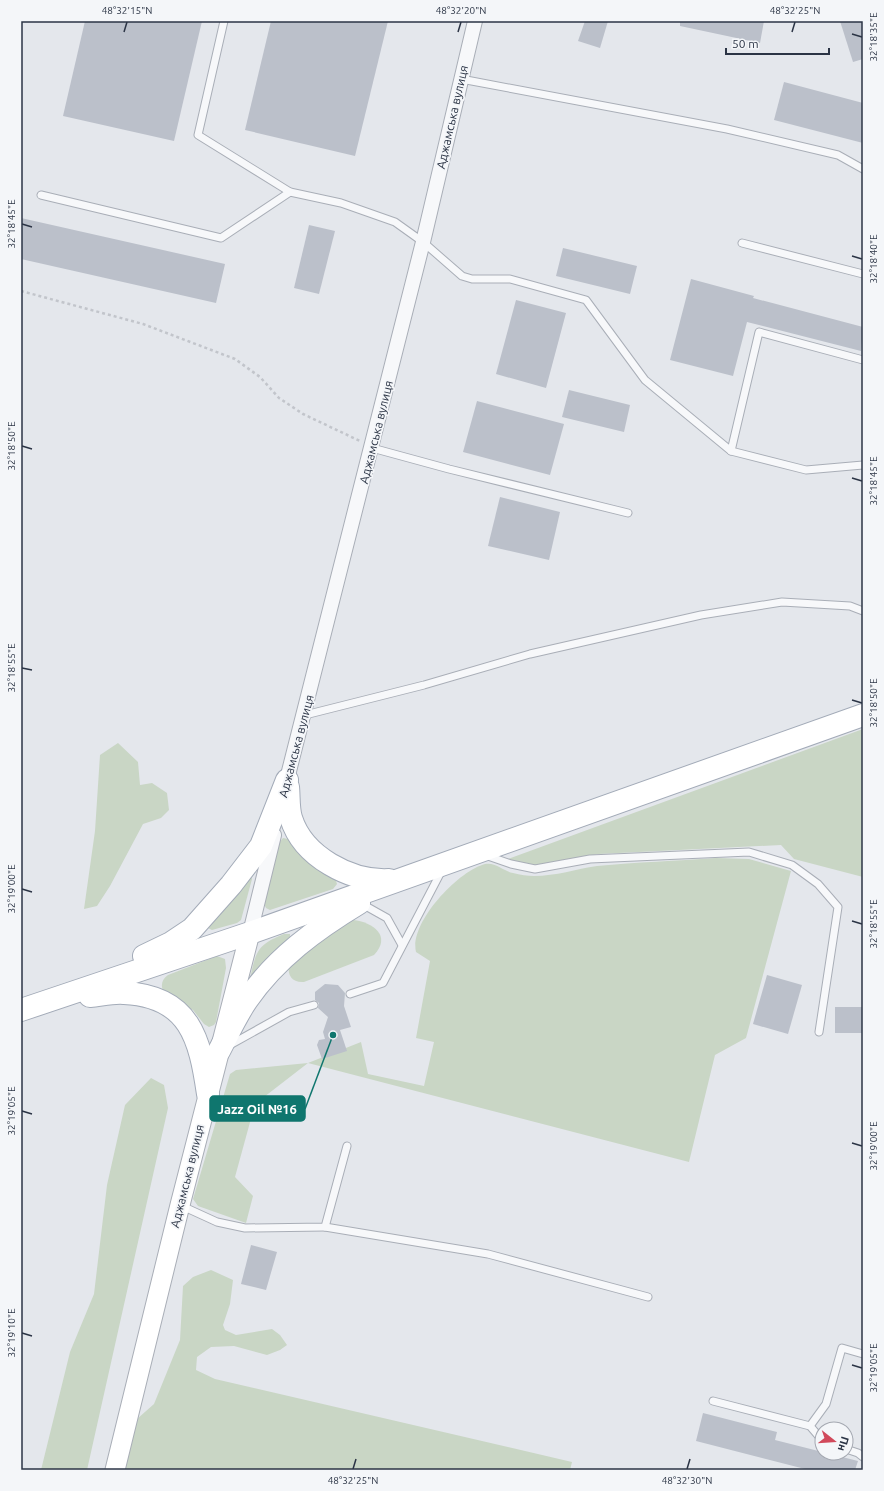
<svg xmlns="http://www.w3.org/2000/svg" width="884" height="1491" font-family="Ubuntu,sans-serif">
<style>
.green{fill:#c9d6c5}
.building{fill:#bbc0ca}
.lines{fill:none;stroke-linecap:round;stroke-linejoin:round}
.lane-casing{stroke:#a9aeb7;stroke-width:9}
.street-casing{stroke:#a9aeb7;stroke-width:16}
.secondary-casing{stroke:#a9aeb7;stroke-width:21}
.primary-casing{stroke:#a3abb8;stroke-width:24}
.path{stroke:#c2c5cb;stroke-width:2.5;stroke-dasharray:3 3;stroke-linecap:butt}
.lane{stroke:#f7f8fa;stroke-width:7}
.street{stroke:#f7f8fa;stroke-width:14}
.secondary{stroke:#fff;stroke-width:19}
.primary{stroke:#fff;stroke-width:22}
.ticks{fill:none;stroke:#2b3445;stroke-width:1.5}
.labels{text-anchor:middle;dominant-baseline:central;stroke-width:3.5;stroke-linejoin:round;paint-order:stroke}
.street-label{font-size:12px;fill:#2b3445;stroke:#f4f6f9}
.leader{fill:none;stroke:#0f766e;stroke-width:1.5}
.callout-dot{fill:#0f766e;stroke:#f4f6f9;stroke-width:1.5}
.callout{fill:#0f766e;stroke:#0f766e;stroke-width:1.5}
.callout-label{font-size:13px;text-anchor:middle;font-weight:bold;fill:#fff}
.neatline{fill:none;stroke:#2b3445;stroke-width:1.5}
.ticks-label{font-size:10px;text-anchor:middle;fill:#2b3445}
</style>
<rect width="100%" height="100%" fill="#e4e7ec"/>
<g class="green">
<path d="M863,729v148l-69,-18 -13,-14 -182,9 -64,11 -30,-5z"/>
<path d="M118,743l20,19 2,23 12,-2 15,10 2,17 -8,8 -18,6 -33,62 -13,20 -13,3 11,-78 5,-76z"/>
<path d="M283,838l5,1 13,15 34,24 2,6 -4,5 -63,21 -4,-2 -2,-4 15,-61z"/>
<path d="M716,858l33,1 42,12 -45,167 -31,17 -26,107 -381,-99 -53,41 -20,73 18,19 -7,27 -48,-17 -5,-7 37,-125 6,-4 72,-7 53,-21 7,32 56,12 10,-44 -18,-4 14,-77 -14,-9c-7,-29 42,-81 69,-88 11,-2 18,7 28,9 7,2 15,3 21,3 22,0 42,-7 63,-10 40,-4 79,-5 119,-8z"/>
<path d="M251,876l1,3 -11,41 -4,3 -25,7 -6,-3z"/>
<path d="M353,920c20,2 39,16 21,35l-70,27c-11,1 -17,-6 -15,-17l56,-43z"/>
<path d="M284,934h6v5l-40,40c6,-28 7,-34 34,-45z"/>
<path d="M217,956l8,3 1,9 -10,54 -2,3 -5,2 -5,-3 -11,-14 -28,-16c-5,-7 -4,-14 3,-19z"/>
<path d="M151,1078l13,7 4,23 -81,362h-46l29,-118 24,-58 13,-109 18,-80z"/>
<path d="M211,1270l22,10 -3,24 -7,21 2,5 11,5 36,-6 8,6 7,10 -7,5 -13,5 -33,-9 -23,1 -14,10 -1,13 19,9 357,83 -2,8h-445l12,-51 17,-15 26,-64 3,-54 10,-9z"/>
</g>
<g class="building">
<path d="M85,21h117l-28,120 -111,-25z"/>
<path d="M271,21h117l-33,135 -110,-26z"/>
<path d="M585,21h23l-8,27 -22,-7z"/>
<path d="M680,21h84l-4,22 -80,-17z"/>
<path d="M840,21h23v38l-10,3z"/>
<path d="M784,82l79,21v40l-89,-23z"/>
<path d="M21,218l204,46 -9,39 -195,-44z"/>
<path d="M309,225l26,6 -16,63 -25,-6z"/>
<path d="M563,248l74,18 -7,28 -74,-18z"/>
<path d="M691,279l63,17 -1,2 110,29 -2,24 -114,-29 -14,54 -63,-16z"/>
<path d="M516,300l50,13 -20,75 -50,-14z"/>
<path d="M569,390l61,15 -6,27 -62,-15z"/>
<path d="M477,401l87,23 -14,51 -87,-23z"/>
<path d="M500,497l60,15 -11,48 -61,-14z"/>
<path d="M767,975l35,10 -14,49 -35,-10z"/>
<path d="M325,984l13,1 7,8 -1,13 7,21 -11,3 7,21 -25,8 -5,-14 2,-5 6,-1 -2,-7 5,-15 -10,-9 1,-5 -4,-3v-8z"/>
<rect x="835" y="1007" width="28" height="26"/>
<path d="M251,1245l26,7 -11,38 -25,-6z"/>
<path d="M703,1413l74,19 -2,8 83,21 -3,9h-46l-113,-29z"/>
</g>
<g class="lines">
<g class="lane-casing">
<g id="lane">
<path d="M224,21l-26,114 92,57 51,11 54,19 28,20 39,34 10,3h38l76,21 59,80 86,71 75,19 57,-5"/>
<path d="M461,79l266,50 111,26 25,14"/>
<path d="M41,195l180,43 69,-46"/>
<path d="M742,243l121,31"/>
<path d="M372,448l77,21 179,44"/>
<path d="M731,451l28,-119 104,28"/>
<path d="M305,715l119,-30 106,-31 171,-39 81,-13 68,4 13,5"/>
<path d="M485,855l26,9 24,5 55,-10 159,-7 43,13 26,19 20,23 -19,125"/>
<path d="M362,904l25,14 15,27"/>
<path d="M350,994l33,-11 59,-113"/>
<path d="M228,1046l61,-34 25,-7"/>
<path d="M182,1206l35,16 28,6 80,-1 22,-81"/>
<path d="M325,1227l163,27 160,43"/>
<path d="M713,1401l97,25 12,14"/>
<path d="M810,1426l16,-22 16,-56 21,6"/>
<path d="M846,1449l12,4 5,4"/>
</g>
</g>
<g class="street-casing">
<g id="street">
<path d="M285,787l138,-545 52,-221"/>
<path d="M250,933l24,-98"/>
</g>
</g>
<g class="secondary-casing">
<path id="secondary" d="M115,1470l65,-265 70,-272"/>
</g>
<g class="primary-casing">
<g id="primary">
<path d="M288,787c1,9 0,21 3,31 12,39 60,64 98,62"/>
<path d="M144,956l27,-13 21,-14 39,-44 30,-39 26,-66"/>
<path d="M90,996c11,-1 23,-4 34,-3 66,3 76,46 84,101"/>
<path d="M21,1010l229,-77 613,-218"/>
<path d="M219,1051c9,-17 17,-35 28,-51 29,-42 69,-71 112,-97"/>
</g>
</g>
<path class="path" d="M21,291l122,33 92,35 25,18 19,21 24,16 57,27"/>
<use href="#lane" class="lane"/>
<use href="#street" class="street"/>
<use href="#secondary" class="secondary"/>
<use href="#primary" class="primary"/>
</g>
<path class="ticks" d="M124,32l3,-10M458,32l3,-10M792,32l3,-10M852,34l10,3M22,224l10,3M852,256l10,3M22,446l10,3M852,478l10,3M22,668l10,2M852,700l10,3M22,889l10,3M852,921l10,3M22,1111l10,3M852,1143l10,3M22,1333l10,3M852,1365l10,3M353,1469l3,-10M687,1469l3,-10"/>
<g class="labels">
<g class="street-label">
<text transform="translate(452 117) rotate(-77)">Аджамська вулиця</text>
<text transform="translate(376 432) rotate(-76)">Аджамська вулиця</text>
<text transform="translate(296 746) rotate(-75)">Аджамська вулиця</text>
<text transform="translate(187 1176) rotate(-76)">Аджамська вулиця</text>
</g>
</g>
<path class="leader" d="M333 1035L305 1109"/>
<circle class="callout-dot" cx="333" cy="1035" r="4"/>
<rect class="callout" x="210" y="1096" width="95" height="25" rx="4"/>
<g class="callout-label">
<text x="257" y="1114">Jazz Oil №16</text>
</g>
<rect width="884" height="1491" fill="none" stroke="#f4f6f9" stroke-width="44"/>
<g transform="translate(834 1441) rotate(107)"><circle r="19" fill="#f4f6f9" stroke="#a4a8b1"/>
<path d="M0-3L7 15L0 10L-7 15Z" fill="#d1495b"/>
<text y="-6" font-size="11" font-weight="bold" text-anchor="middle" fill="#2b3445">Пн</text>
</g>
<path d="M726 48v6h103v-6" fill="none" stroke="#2b3445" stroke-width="2"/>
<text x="732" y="48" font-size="12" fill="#2b3445" stroke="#f4f6f9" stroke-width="3" paint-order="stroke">50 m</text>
<rect x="22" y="22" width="840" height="1447" class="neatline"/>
<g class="ticks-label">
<text x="127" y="14">48°32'15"N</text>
<text x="461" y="14">48°32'20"N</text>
<text x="795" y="14">48°32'25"N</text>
<text transform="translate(873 37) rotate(-90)" y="4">32°18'35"E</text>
<text transform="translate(11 224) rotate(-90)" y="4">32°18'45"E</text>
<text transform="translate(873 259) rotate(-90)" y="4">32°18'40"E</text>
<text transform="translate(11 446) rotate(-90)" y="4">32°18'50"E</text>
<text transform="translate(873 481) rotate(-90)" y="4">32°18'45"E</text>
<text transform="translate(11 668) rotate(-90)" y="4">32°18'55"E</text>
<text transform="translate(873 703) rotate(-90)" y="4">32°18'50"E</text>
<text transform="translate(11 889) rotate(-90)" y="4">32°19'00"E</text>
<text transform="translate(873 924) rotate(-90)" y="4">32°18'55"E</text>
<text transform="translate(11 1111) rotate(-90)" y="4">32°19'05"E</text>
<text transform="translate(873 1146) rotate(-90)" y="4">32°19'00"E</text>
<text transform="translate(11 1333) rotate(-90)" y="4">32°19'10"E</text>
<text transform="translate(873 1368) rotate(-90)" y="4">32°19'05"E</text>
<text x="353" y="1484">48°32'25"N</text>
<text x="687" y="1484">48°32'30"N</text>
</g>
</svg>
